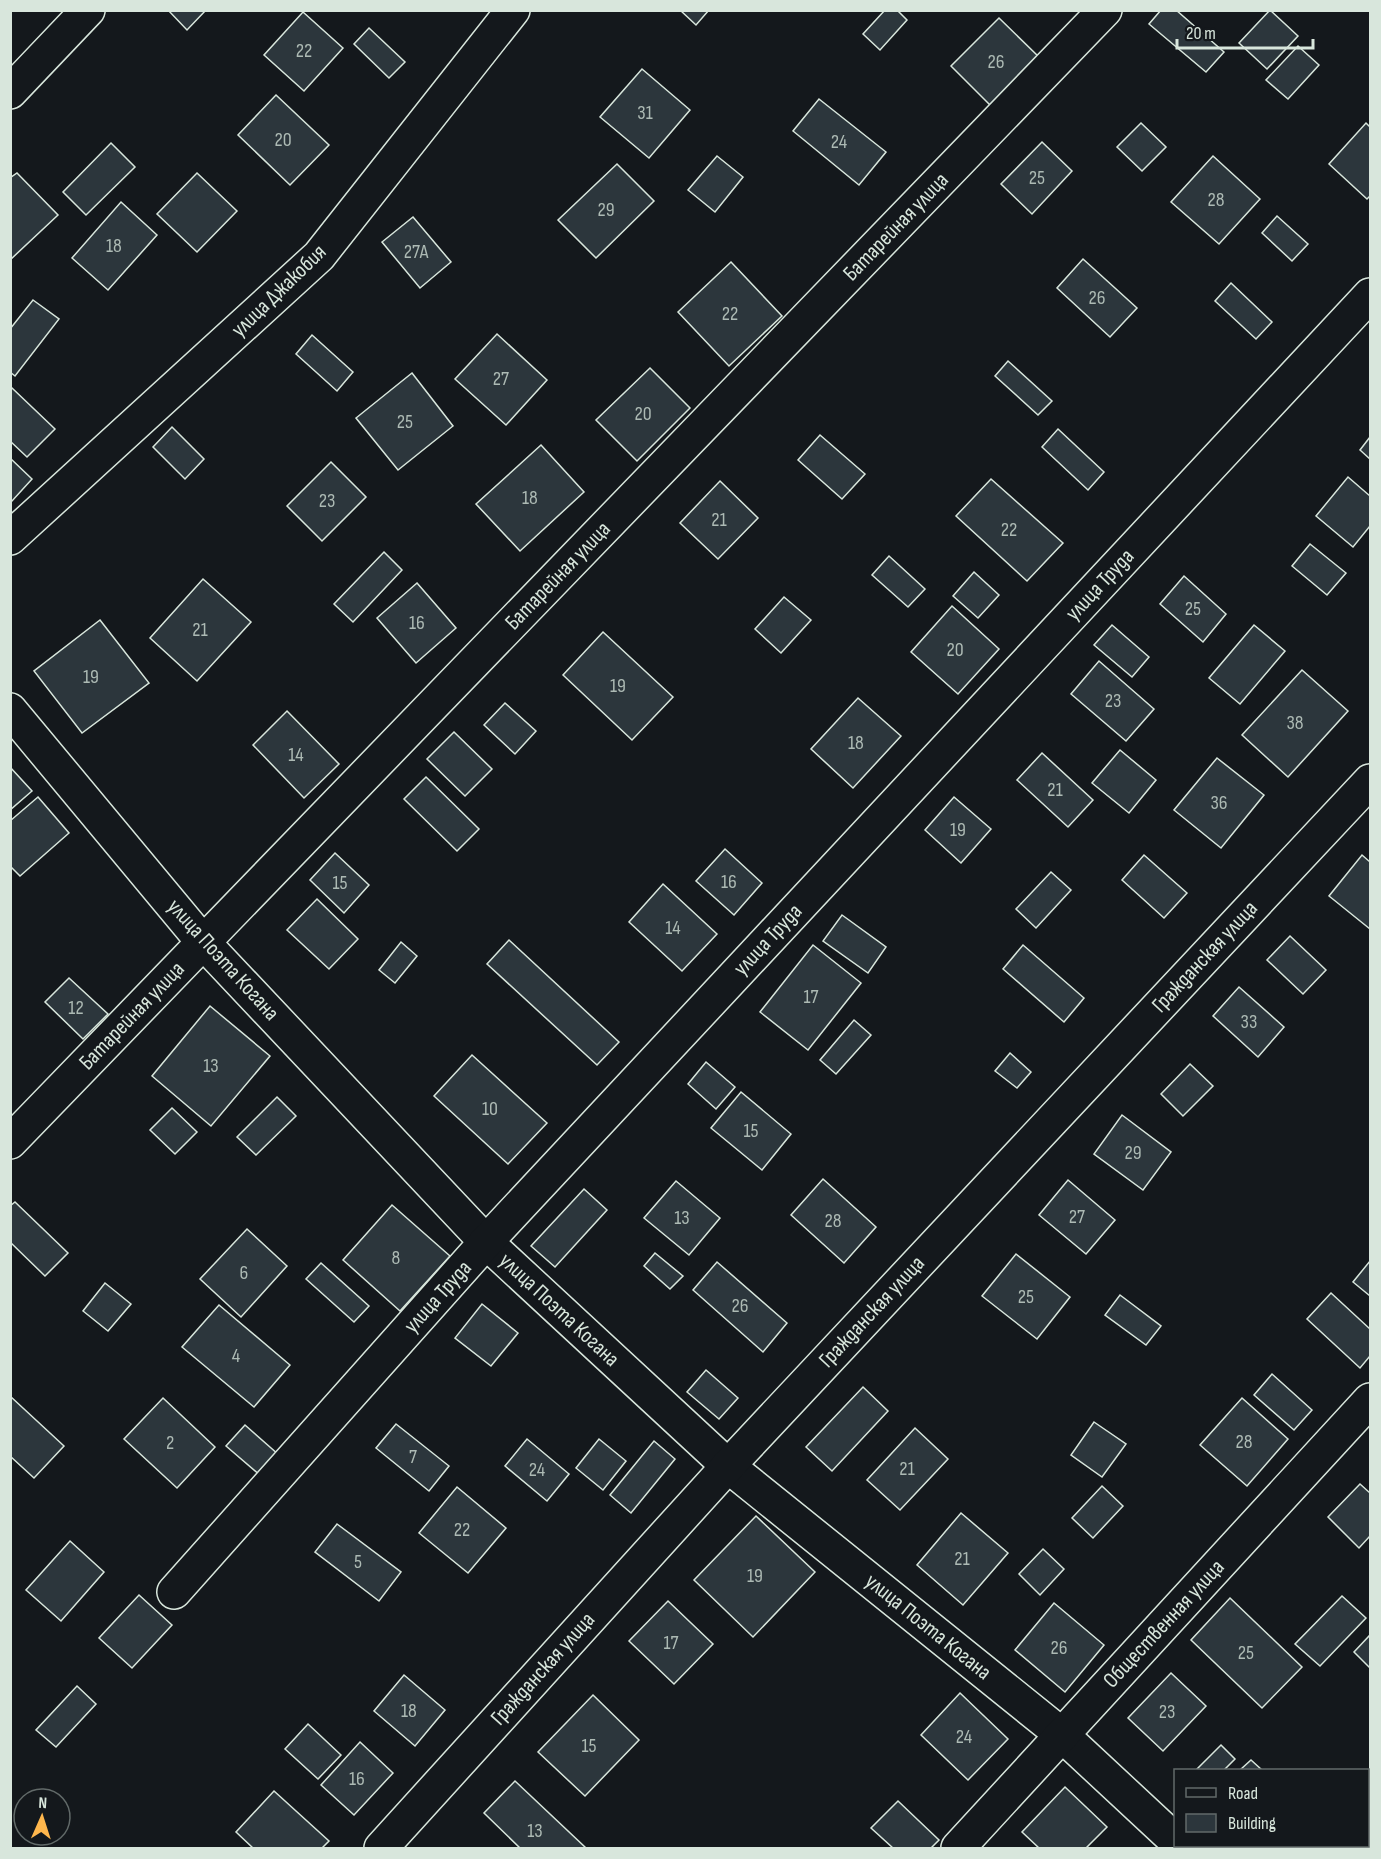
<svg xmlns="http://www.w3.org/2000/svg" width="1381" height="1859" font-family="'Sofia Sans Condensed',sans-serif">
<style>
.building{fill:#2c363c;stroke:#d8e6dc;stroke-width:1.5}
.lines{fill:none;stroke-linecap:round;stroke-linejoin:round}
.street-casing{stroke:#d8e6dc;stroke-width:36}
.street{stroke:#14181c;stroke-width:33}
.labels{text-anchor:middle;dominant-baseline:central;stroke-width:4.5;stroke-linejoin:round;paint-order:stroke}
.number-label{font-size:20px;fill:#adbab4}
.street-label{font-size:22px;fill:#d8e6dc;stroke:#14181c}
</style>
<rect width="100%" height="100%" fill="#14181c"/>
<g class="building">
<path d="M168,10h38l-19,20z"/>
<path d="M680,10h29l-13,15z"/>
<path d="M885,10h12l10,10 -27,30 -17,-16z"/>
<path d="M1161,10h15l48,42 -18,20 -57,-48z"/>
<path d="M1270,10l28,26 -31,33 -28,-26z"/>
<path d="M303,12l40,36 -39,43 -40,-36z"/>
<path d="M999,18l41,40 -48,49 -41,-41z"/>
<path d="M369,28l36,34 -16,16 -35,-34z"/>
<path d="M1298,46l21,19 -31,34 -22,-19z"/>
<path d="M642,69l48,41 -41,48 -49,-41z"/>
<path d="M276,95l53,50 -39,40 -52,-50z"/>
<path d="M819,99l67,53 -27,33 -66,-54z"/>
<path d="M1141,123l25,24 -24,24 -25,-24z"/>
<path d="M1366,123l4,4v69l-3,3 -38,-35z"/>
<path d="M1042,142l30,29 -40,43 -31,-30z"/>
<path d="M111,143l24,24 -49,48 -23,-23z"/>
<path d="M717,156l26,21 -28,35 -27,-22z"/>
<path d="M1213,156l47,43 -41,45 -48,-42z"/>
<path d="M617,164l37,37 -58,57 -38,-38z"/>
<path d="M17,173l41,42 -48,45v-82z"/>
<path d="M197,173l40,38 -40,41 -40,-38z"/>
<path d="M121,202l36,33 -49,55 -36,-32z"/>
<path d="M1277,216l31,28 -16,17 -30,-28z"/>
<path d="M413,217l38,45 -31,26 -38,-46z"/>
<path d="M1083,259l54,49 -27,29 -53,-49z"/>
<path d="M731,262l51,54 -53,50 -51,-54z"/>
<path d="M1231,283l41,39 -16,17 -41,-38z"/>
<path d="M33,300l26,19 -44,57 -5,-4v-43z"/>
<path d="M497,334l50,46 -41,45 -51,-46z"/>
<path d="M312,335l41,37 -16,19 -41,-37z"/>
<path d="M1008,361l44,40 -14,14 -43,-39z"/>
<path d="M650,368l40,40 -53,53 -41,-41z"/>
<path d="M412,373l41,53 -55,44 -42,-52z"/>
<path d="M12,388l43,41 -28,28 -17,-16v-51z"/>
<path d="M172,427l32,32 -19,20 -32,-32z"/>
<path d="M1058,429l46,43 -16,18 -46,-43z"/>
<path d="M820,435l45,39 -23,25 -44,-39z"/>
<path d="M1370,437v22l-10,-9z"/>
<path d="M541,445l43,47 -64,59 -44,-47z"/>
<path d="M10,458l22,21 -20,22 -2,-2z"/>
<path d="M331,462l35,35 -44,44 -35,-35z"/>
<path d="M1348,477l22,19v30l-17,21 -37,-31z"/>
<path d="M991,479l72,64 -36,38 -71,-65z"/>
<path d="M720,481l38,37 -40,41 -38,-36z"/>
<path d="M1310,544l36,29 -19,22 -35,-29z"/>
<path d="M384,552l18,18 -49,52 -19,-18z"/>
<path d="M889,556l36,33 -17,18 -36,-32z"/>
<path d="M974,572l25,23 -21,23 -25,-22z"/>
<path d="M1184,576l42,38 -23,28 -43,-38z"/>
<path d="M203,579l48,43 -54,59 -47,-43z"/>
<path d="M417,583l39,45 -40,35 -39,-45z"/>
<path d="M784,597l27,23 -30,33 -26,-24z"/>
<path d="M952,606l47,43 -41,45 -47,-42z"/>
<path d="M100,620l49,63 -67,50 -48,-62z"/>
<path d="M1112,625l37,32 -17,20 -38,-32z"/>
<path d="M1254,625l31,26 -45,53 -31,-26z"/>
<path d="M603,632l70,65 -41,43 -69,-65z"/>
<path d="M1099,661l55,48 -28,32 -55,-47z"/>
<path d="M1302,670l46,41 -60,66 -46,-42z"/>
<path d="M858,698l43,38 -48,52 -42,-39z"/>
<path d="M505,703l31,28 -21,23 -31,-29z"/>
<path d="M287,711l52,53 -35,34 -51,-53z"/>
<path d="M454,732l38,37 -27,27 -38,-37z"/>
<path d="M1120,750l36,30 -27,33 -37,-30z"/>
<path d="M1042,753l51,47 -25,27 -51,-47z"/>
<path d="M1217,758l47,37 -43,53 -47,-38z"/>
<path d="M10,767l22,24 -22,19z"/>
<path d="M426,777l53,52 -22,22 -53,-52z"/>
<path d="M38,797l31,36 -49,43 -10,-10v-45z"/>
<path d="M954,797l37,32 -30,34 -36,-33z"/>
<path d="M725,849l37,34 -28,32 -38,-34z"/>
<path d="M335,853l34,32 -25,28 -34,-33z"/>
<path d="M1144,855l43,38 -23,25 -42,-38z"/>
<path d="M1362,855l8,7v67l-41,-33z"/>
<path d="M1051,872l20,18 -35,38 -20,-19z"/>
<path d="M663,884l54,50 -35,37 -53,-49z"/>
<path d="M317,899l41,40 -29,30 -42,-39z"/>
<path d="M842,915l44,32 -18,26 -45,-32z"/>
<path d="M1290,936l36,34 -23,24 -36,-34z"/>
<path d="M509,940l110,102 -22,23 -110,-101z"/>
<path d="M401,942l16,14 -22,27 -16,-13z"/>
<path d="M813,945l48,38 -53,67 -48,-38z"/>
<path d="M1023,945l61,53 -20,24 -61,-53z"/>
<path d="M69,978l39,36 -25,25 -38,-37z"/>
<path d="M1239,987l45,40 -26,30 -45,-41z"/>
<path d="M210,1006l60,50 -59,70 -59,-50z"/>
<path d="M854,1020l17,15 -35,39 -16,-14z"/>
<path d="M1010,1053l21,19 -14,16 -22,-17z"/>
<path d="M472,1055l75,68 -39,41 -74,-68z"/>
<path d="M706,1062l29,25 -19,22 -28,-25z"/>
<path d="M1190,1064l23,22 -30,30 -22,-22z"/>
<path d="M741,1092l50,42 -29,36 -51,-42z"/>
<path d="M277,1097l19,19 -40,39 -19,-18z"/>
<path d="M172,1108l25,24 -22,22 -25,-24z"/>
<path d="M1122,1115l49,37 -28,38 -49,-36z"/>
<path d="M823,1179l53,48 -32,36 -53,-48z"/>
<path d="M1068,1180l47,40 -29,34 -47,-39z"/>
<path d="M676,1181l44,37 -31,37 -45,-37z"/>
<path d="M584,1189l23,21 -52,57 -24,-21z"/>
<path d="M15,1202l53,51 -23,23 -35,-34v-36z"/>
<path d="M392,1205l58,51 -50,55 -57,-51z"/>
<path d="M247,1229l40,37 -46,51 -41,-38z"/>
<path d="M655,1253l28,23 -13,13 -26,-23z"/>
<path d="M1016,1254l54,43 -33,42 -55,-43z"/>
<path d="M1370,1261v35l-17,-14z"/>
<path d="M717,1262l70,61 -24,29 -70,-62z"/>
<path d="M321,1263l48,43 -15,16 -48,-43z"/>
<path d="M105,1283l26,21 -23,27 -25,-20z"/>
<path d="M1331,1293l39,36v27l-10,12 -53,-49z"/>
<path d="M1120,1295l41,31 -15,19 -41,-30z"/>
<path d="M482,1304l36,29 -27,33 -36,-28z"/>
<path d="M219,1305l71,60 -36,42 -72,-60z"/>
<path d="M706,1370l32,28 -19,21 -32,-27z"/>
<path d="M1272,1374l40,36 -18,20 -40,-35z"/>
<path d="M863,1387l25,24 -56,60 -26,-24z"/>
<path d="M10,1396l54,50 -30,32 -24,-22z"/>
<path d="M163,1398l52,49 -38,41 -53,-49z"/>
<path d="M1242,1398l46,41 -41,47 -47,-41z"/>
<path d="M1094,1422l32,22 -24,33 -31,-22z"/>
<path d="M396,1424l53,42 -20,25 -53,-43z"/>
<path d="M245,1425l34,30 -18,21 -35,-30z"/>
<path d="M915,1428l33,31 -48,51 -33,-30z"/>
<path d="M527,1439l42,35 -22,27 -42,-35z"/>
<path d="M599,1439l27,22 -23,29 -27,-22z"/>
<path d="M654,1441l21,18 -44,54 -21,-18z"/>
<path d="M1360,1484l10,9v43l-11,12 -31,-31z"/>
<path d="M1102,1486l21,20 -30,32 -21,-20z"/>
<path d="M457,1487l49,41 -38,45 -49,-40z"/>
<path d="M961,1513l47,40 -45,52 -46,-40z"/>
<path d="M756,1516l59,56 -62,65 -59,-57z"/>
<path d="M337,1524l64,48 -22,29 -64,-49z"/>
<path d="M70,1541l34,31 -43,49 -35,-31z"/>
<path d="M1043,1549l21,20 -24,26 -21,-21z"/>
<path d="M139,1595l33,30 -40,43 -33,-30z"/>
<path d="M1342,1596l24,22 -46,48 -25,-22z"/>
<path d="M1230,1598l72,69 -40,41 -71,-68z"/>
<path d="M668,1601l45,43 -39,40 -45,-43z"/>
<path d="M1054,1603l50,42 -39,47 -50,-42z"/>
<path d="M1370,1635v33l-16,-16z"/>
<path d="M1171,1673l35,33 -43,45 -35,-33z"/>
<path d="M404,1675l41,35 -30,36 -41,-35z"/>
<path d="M77,1686l19,18 -40,43 -20,-17z"/>
<path d="M960,1693l48,46 -40,41 -47,-45z"/>
<path d="M593,1695l46,45 -54,56 -47,-44z"/>
<path d="M308,1724l33,31 -23,24 -33,-30z"/>
<path d="M360,1742l33,31 -39,42 -33,-30z"/>
<path d="M1221,1745l14,14 -11,11h-28z"/>
<path d="M1251,1760l11,10h-22z"/>
<path d="M515,1781l71,67h-66l-36,-35z"/>
<path d="M1065,1787l42,40 -21,21h-47l-17,-16z"/>
<path d="M274,1791l55,50 -7,7h-69l-17,-16z"/>
<path d="M898,1801l41,39 -8,8h-38l-22,-20z"/>
</g>
<g class="lines">
<g class="street-casing">
<g id="street">
<path d="M10,92l78,-82"/>
<path d="M10,538l309,-282 194,-246"/>
<path d="M10,710l193,232 283,300 242,224 333,268 115,107"/>
<path d="M10,1142l1095,-1132"/>
<path d="M174,1592l312,-350 884,-947"/>
<path d="M381,1848l347,-382 642,-685"/>
<path d="M958,1848l412,-448"/>
</g>
</g>
<use href="#street" class="street"/>
</g>
<g class="labels">
<g class="number-label">
<text x="304" y="51">22</text>
<text x="996" y="62">26</text>
<text x="645" y="113">31</text>
<text x="283" y="140">20</text>
<text x="839" y="142">24</text>
<text x="1037" y="178">25</text>
<text x="1216" y="200">28</text>
<text x="606" y="210">29</text>
<text x="114" y="246">18</text>
<text x="416" y="252">27А</text>
<text x="1097" y="298">26</text>
<text x="730" y="314">22</text>
<text x="501" y="379">27</text>
<text x="643" y="414">20</text>
<text x="405" y="422">25</text>
<text x="530" y="498">18</text>
<text x="327" y="501">23</text>
<text x="719" y="520">21</text>
<text x="1009" y="530">22</text>
<text x="1193" y="609">25</text>
<text x="417" y="623">16</text>
<text x="200" y="630">21</text>
<text x="955" y="650">20</text>
<text x="91" y="677">19</text>
<text x="618" y="686">19</text>
<text x="1113" y="701">23</text>
<text x="1295" y="723">38</text>
<text x="856" y="743">18</text>
<text x="296" y="755">14</text>
<text x="1055" y="790">21</text>
<text x="1219" y="803">36</text>
<text x="958" y="830">19</text>
<text x="729" y="882">16</text>
<text x="340" y="883">15</text>
<text x="673" y="928">14</text>
<text x="811" y="997">17</text>
<text x="76" y="1008">12</text>
<text x="1249" y="1022">33</text>
<text x="211" y="1066">13</text>
<text x="490" y="1109">10</text>
<text x="751" y="1131">15</text>
<text x="1133" y="1153">29</text>
<text x="1077" y="1217">27</text>
<text x="682" y="1218">13</text>
<text x="833" y="1221">28</text>
<text x="396" y="1258">8</text>
<text x="244" y="1273">6</text>
<text x="1026" y="1297">25</text>
<text x="740" y="1306">26</text>
<text x="236" y="1356">4</text>
<text x="1244" y="1442">28</text>
<text x="170" y="1443">2</text>
<text x="413" y="1457">7</text>
<text x="907" y="1469">21</text>
<text x="537" y="1470">24</text>
<text x="462" y="1530">22</text>
<text x="962" y="1559">21</text>
<text x="358" y="1562">5</text>
<text x="755" y="1576">19</text>
<text x="671" y="1643">17</text>
<text x="1059" y="1648">26</text>
<text x="1246" y="1653">25</text>
<text x="409" y="1711">18</text>
<text x="1167" y="1712">23</text>
<text x="964" y="1737">24</text>
<text x="589" y="1746">15</text>
<text x="357" y="1779">16</text>
<text x="535" y="1831">13</text>
</g>
<g class="street-label">
<text transform="translate(896 227) rotate(-46)">Батарейная улица</text>
<text transform="translate(279 291) rotate(-44)">улица Джакобия</text>
<text transform="translate(558 576) rotate(-46)">Батарейная улица</text>
<text transform="translate(1100 585) rotate(-47)">улица Труда</text>
<text transform="translate(768 940) rotate(-47)">улица Труда</text>
<text transform="translate(1205 957) rotate(-47)">Гражданская улица</text>
<text transform="translate(223 960) rotate(48)">улица Поэта Когана</text>
<text transform="translate(132 1016) rotate(-46)">Батарейная улица</text>
<text transform="translate(438 1297) rotate(-48)">улица Труда</text>
<text transform="translate(559 1310) rotate(43)">улица Поэта Когана</text>
<text transform="translate(872 1312) rotate(-47)">Гражданская улица</text>
<text transform="translate(1164 1624) rotate(-47)">Общественная улица</text>
<text transform="translate(928 1627) rotate(39)">улица Поэта Когана</text>
<text transform="translate(543 1669) rotate(-48)">Гражданская улица</text>
</g>
</g>
<rect width="1381" height="1859" fill="none" stroke="#d8e6dc" stroke-width="24"/>
<rect x="1174" y="1769" width="195" height="78" fill="#14181c" stroke="#626a69" stroke-width="1.5"/>
<rect x="1186" y="1788" width="30" height="9" fill="#14181c" stroke="#626a69" stroke-width="1.5"/>
<text x="1228" y="1799" font-size="18" fill="#d8e6dc">Road</text>
<rect x="1186" y="1814" width="30" height="18" fill="#2c363c" stroke="#626a69" stroke-width="1.5"/>
<text x="1228" y="1829" font-size="18" fill="#d8e6dc">Building</text>
<g transform="translate(42 1817) rotate(3)"><circle r="28" fill="#14181c" stroke="#626a69" stroke-width="1.5"/>
<path d="M0-4.5L10 22L0 15L-10 22Z" fill="#ffb74d"/>
<text y="-9" font-size="16" font-weight="bold" text-anchor="middle" fill="#d8e6dc">N</text>
</g>
<path d="M1177 39v9h136v-9" fill="none" stroke="#d8e6dc" stroke-width="3"/>
<text x="1186" y="39" font-size="18" fill="#d8e6dc" stroke="#14181c" stroke-width="4.5" paint-order="stroke">20 m</text>
</svg>
